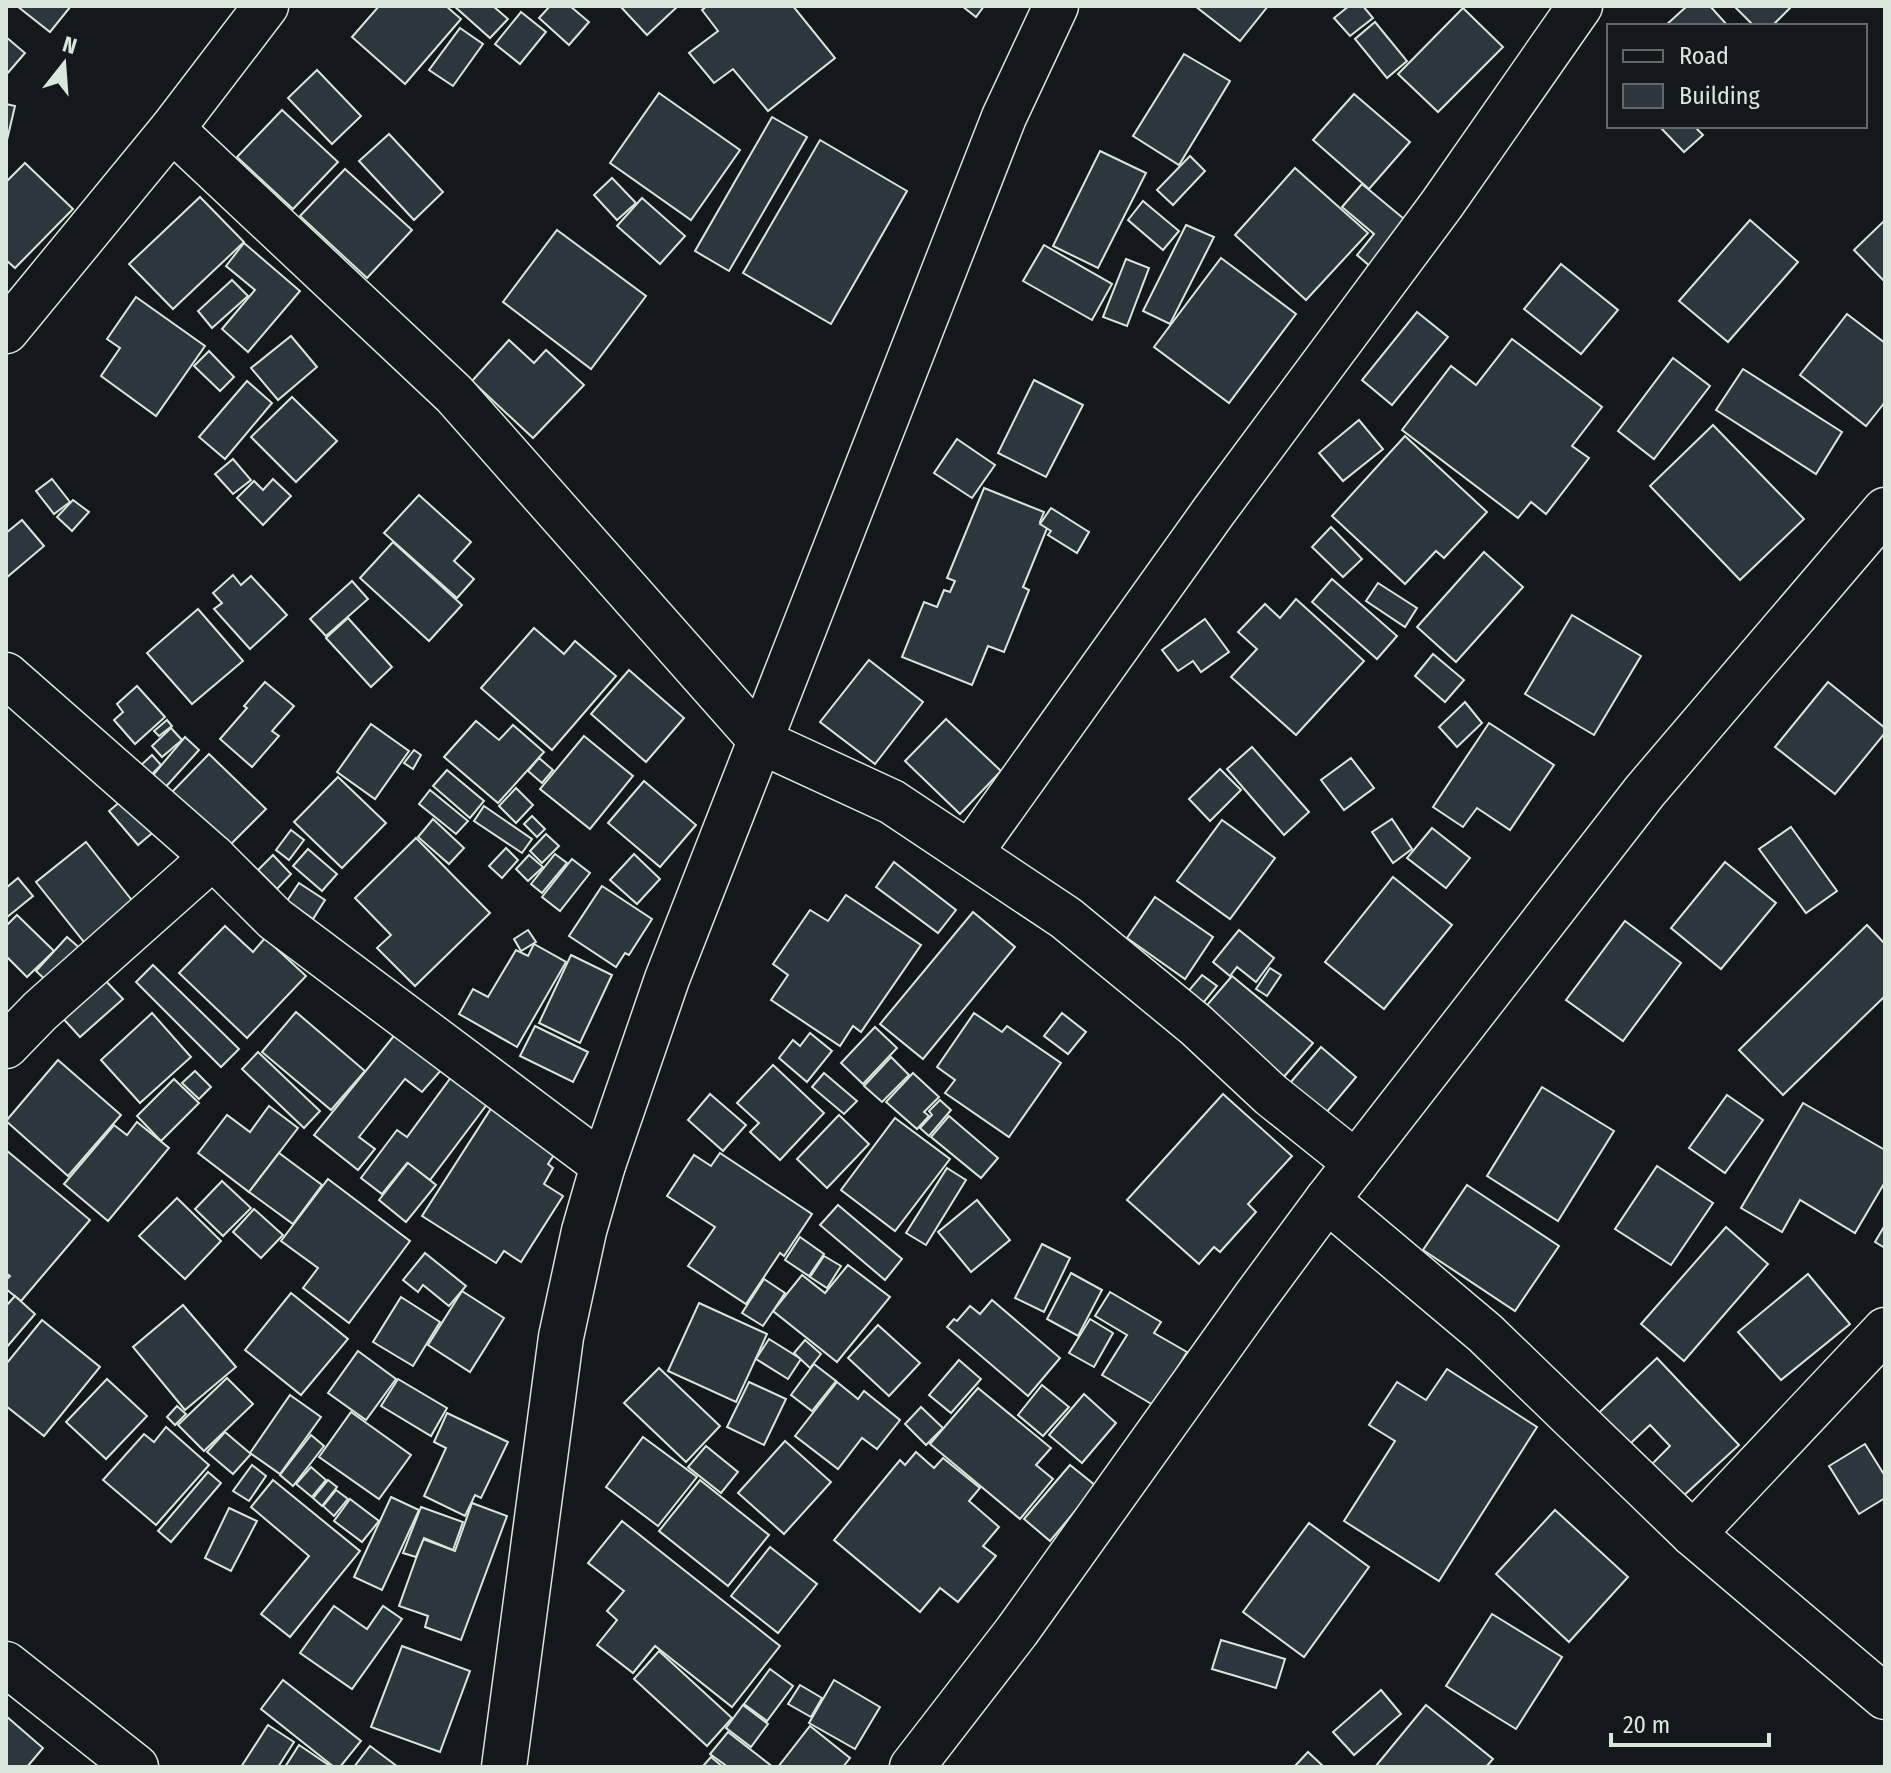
<svg xmlns="http://www.w3.org/2000/svg" width="1891" height="1773" font-family="'Fira Sans Condensed',sans-serif">
<style>
.building{fill:#2c363c;stroke:#d8e6dc;stroke-width:2}
.lines{fill:none;stroke-linecap:round;stroke-linejoin:round}
.street-casing{stroke:#d8e6dc;stroke-width:47}
.secondary-casing{stroke:#d8e6dc;stroke-width:47}
.street{stroke:#14181c;stroke-width:44}
.secondary{stroke:#14181c;stroke-width:44}
</style>
<rect width="100%" height="100%" fill="#14181c"/>
<g class="building">
<path d="M17,6h54l-21,26z"/>
<path d="M379,6h67l15,13 -56,65 -53,-47z"/>
<path d="M454,6h39l15,13 -18,19z"/>
<path d="M550,6h20l19,16 -20,23 -30,-27z"/>
<path d="M620,6h58l-31,29z"/>
<path d="M707,6h86l42,52 -67,53 -35,-42 -19,14 -25,-30 29,-22 -16,-21z"/>
<path d="M962,6h22l-8,11z"/>
<path d="M1195,6h73l-28,35z"/>
<path d="M1349,6h14l10,12 -23,18 -16,-18z"/>
<path d="M1687,6h23l18,20h-63z"/>
<path d="M1734,6h58l-20,20h-18z"/>
<path d="M1463,8l40,39 -65,65 -40,-38z"/>
<path d="M521,12l25,20 -26,32 -25,-20z"/>
<path d="M1375,22l32,39 -20,17 -32,-39z"/>
<path d="M460,28l23,16 -30,42 -24,-16z"/>
<path d="M6,37l19,16 -19,22z"/>
<path d="M1184,54l46,27 -51,84 -46,-29z"/>
<path d="M317,70l44,46 -29,28 -44,-46z"/>
<path d="M659,93l81,57 -49,70 -81,-57z"/>
<path d="M1354,94l56,48 -41,47 -56,-49z"/>
<path d="M6,104l9,2 -8,34 -1,-1z"/>
<path d="M282,110l56,52 -45,47 -56,-52z"/>
<path d="M772,117l35,20 -78,134 -34,-20z"/>
<path d="M1659,126h35l9,9 -19,17z"/>
<path d="M389,134l54,58 -29,28 -55,-59z"/>
<path d="M820,140l87,51 -76,133 -88,-51z"/>
<path d="M1100,151l46,22 -48,95 -45,-22z"/>
<path d="M1190,156l15,15 -32,34 -16,-15z"/>
<path d="M25,163l48,46 -58,59 -9,-8v-78z"/>
<path d="M1295,168l73,65 -62,67 -71,-65z"/>
<path d="M345,169l67,61 -45,48 -67,-62z"/>
<path d="M612,178l24,25 -19,17 -23,-25z"/>
<path d="M1362,184l47,39 -38,44 -14,-12 17,-21 -32,-27z"/>
<path d="M200,197l44,45 -71,67 -44,-45z"/>
<path d="M642,198l43,38 -25,28 -43,-38z"/>
<path d="M1143,201l36,30 -16,19 -35,-30z"/>
<path d="M1750,220l48,42 -70,80 -49,-41z"/>
<path d="M1885,220v62l-31,-32z"/>
<path d="M1186,225l28,12 -44,87 -27,-13z"/>
<path d="M557,230l89,66 -55,73 -88,-67z"/>
<path d="M244,243l56,48 -52,61 -26,-23 33,-39 -29,-24z"/>
<path d="M1044,245l68,39 -20,36 -69,-39z"/>
<path d="M1221,258l75,56 -67,89 -75,-56z"/>
<path d="M1126,259l23,9 -22,58 -24,-9z"/>
<path d="M1561,264l57,46 -37,44 -57,-45z"/>
<path d="M232,280l16,16 -36,32 -14,-17z"/>
<path d="M136,297l69,49 -49,70 -55,-40 19,-28 -13,-9z"/>
<path d="M1417,312l31,25 -56,68 -30,-25z"/>
<path d="M1847,314l38,29v59l-19,24 -66,-51z"/>
<path d="M291,336l26,31 -39,33 -27,-32z"/>
<path d="M1512,339l90,68 -30,39 17,12 -43,56 -15,-12 -13,16 -116,-88 49,-64 25,19z"/>
<path d="M509,340l25,23 12,-13 38,35 -51,53 -61,-57z"/>
<path d="M209,351l25,26 -14,14 -26,-25z"/>
<path d="M1673,358l37,28 -56,73 -36,-28z"/>
<path d="M1743,369l99,63 -26,42 -100,-64z"/>
<path d="M1034,380l49,25 -37,72 -48,-24z"/>
<path d="M247,381l25,22 -47,56 -26,-22z"/>
<path d="M292,397l45,44 -41,41 -45,-45z"/>
<path d="M1359,420l24,29 -40,32 -24,-28z"/>
<path d="M1713,425l91,94 -64,61 -90,-94z"/>
<path d="M1405,436l82,76 -43,46 -8,-7 -31,33 -73,-68z"/>
<path d="M957,439l38,26 -23,33 -38,-25z"/>
<path d="M233,459l18,21 -18,14 -18,-20z"/>
<path d="M52,479l18,23 -16,12 -18,-23z"/>
<path d="M273,479l18,17 -28,29 -26,-27 17,-17 9,9z"/>
<path d="M984,488l60,24 -4,10 8,4 -25,61 6,3 -25,62 -16,-6 -16,39 -70,-28 22,-55 13,5 7,-17 6,2 5,-11 -8,-3z"/>
<path d="M419,495l52,47 -17,19 20,18 -17,19 -73,-65z"/>
<path d="M73,500l16,12 -17,19 -15,-14z"/>
<path d="M1051,508l38,24 -12,21 -29,-18 3,-4 -11,-7z"/>
<path d="M22,520l22,26 -38,32v-45z"/>
<path d="M1331,527l31,32 -19,18 -31,-30z"/>
<path d="M393,542l69,63 -33,36 -69,-63z"/>
<path d="M1484,552l39,35 -67,75 -39,-35z"/>
<path d="M233,575l8,10 10,-9 36,39 -37,34 -36,-40 8,-6 -9,-10z"/>
<path d="M1332,579l65,57 -20,23 -65,-57z"/>
<path d="M352,581l16,18 -42,37 -16,-17z"/>
<path d="M1378,583l39,25 -12,19 -39,-26z"/>
<path d="M1296,599l68,62 -68,74 -65,-58 26,-28 -19,-17 27,-28 15,14z"/>
<path d="M198,609l45,52 -51,43 -45,-51z"/>
<path d="M1572,615l69,41 -47,79 -69,-41z"/>
<path d="M348,618l44,49 -21,20 -45,-49z"/>
<path d="M1205,619l24,33 -28,20 -8,-11 -15,10 -16,-21z"/>
<path d="M534,628l30,26 11,-13 41,35 -64,74 -71,-62z"/>
<path d="M1433,654l31,26 -19,22 -30,-26z"/>
<path d="M869,660l54,42 -48,62 -55,-42z"/>
<path d="M629,670l55,48 -38,44 -55,-48z"/>
<path d="M265,682l29,24 -22,25 7,5 -27,31 -32,-28 27,-31 -3,-2z"/>
<path d="M1828,682l57,46v5l-50,61 -60,-47z"/>
<path d="M137,686l28,31 -30,27 -21,-24 9,-8 -6,-8z"/>
<path d="M1465,702l17,21 -25,24 -18,-20z"/>
<path d="M946,719l55,52 -41,43 -55,-53z"/>
<path d="M167,720l5,6 -13,10 -5,-5z"/>
<path d="M476,721l23,19 14,-15 31,27 -46,51 -54,-46z"/>
<path d="M1489,723l65,42 -44,65 -33,-22 -14,19 -30,-20z"/>
<path d="M371,724l38,27 -34,48 -38,-27z"/>
<path d="M171,728l11,12 -20,17 -10,-11z"/>
<path d="M584,736l49,40 -43,53 -50,-40z"/>
<path d="M185,737l14,13 -37,41 -13,-11z"/>
<path d="M1252,747l57,65 -25,23 -57,-66z"/>
<path d="M414,750l7,5 -8,14 -9,-6z"/>
<path d="M209,754l57,55 -38,38 -56,-55z"/>
<path d="M152,755l9,10 -12,12 -10,-10z"/>
<path d="M539,758l14,12 -11,13 -14,-12z"/>
<path d="M1351,758l23,30 -30,22 -23,-30z"/>
<path d="M1220,769l21,21 -31,31 -21,-22z"/>
<path d="M447,770l37,31 -14,17 -37,-32z"/>
<path d="M338,777l48,46 -44,45 -48,-46z"/>
<path d="M644,781l52,44 -36,42 -52,-44z"/>
<path d="M516,788l17,17 -17,18 -17,-17z"/>
<path d="M134,790l29,34 -25,21 -29,-34z"/>
<path d="M430,790l38,31 -12,13 -37,-30z"/>
<path d="M484,806l48,33 -10,14 -48,-32z"/>
<path d="M532,816l13,13 -8,8 -13,-13z"/>
<path d="M433,819l31,29 -15,16 -31,-27z"/>
<path d="M1392,819l20,30 -19,14 -21,-31z"/>
<path d="M1222,820l53,38 -45,61 -53,-38z"/>
<path d="M1791,827l46,64 -31,22 -47,-64z"/>
<path d="M1432,828l38,30 -24,30 -39,-30z"/>
<path d="M291,830l13,10 -15,20 -13,-10z"/>
<path d="M546,834l13,12 -17,17 -12,-12z"/>
<path d="M416,838l74,75 -75,73 -38,-38 14,-13 -36,-37z"/>
<path d="M86,842l52,66 -50,39 -52,-65z"/>
<path d="M506,848l12,12 -16,18 -13,-12z"/>
<path d="M308,849l29,25 -15,17 -29,-25z"/>
<path d="M555,854l12,9 -25,30 -11,-9z"/>
<path d="M634,854l26,25 -23,25 -27,-24z"/>
<path d="M273,855l18,19 -14,15 -19,-19z"/>
<path d="M529,855l14,12 -15,14 -12,-12z"/>
<path d="M572,859l18,14 -30,38 -18,-14z"/>
<path d="M894,862l62,48 -18,23 -62,-46z"/>
<path d="M1725,862l51,41 -55,66 -50,-41z"/>
<path d="M1393,877l59,48 -68,84 -59,-47z"/>
<path d="M18,878l15,18 -27,22v-30z"/>
<path d="M299,883l26,17 -12,19 -26,-18z"/>
<path d="M602,886l50,33 -23,36 -4,-2 -9,14 -47,-31z"/>
<path d="M846,895l75,50 -60,87 -8,-6 -13,20 -69,-46 17,-25 -15,-11 37,-54 18,11z"/>
<path d="M1155,897l58,40 -28,42 -58,-41z"/>
<path d="M973,912l42,35 -92,112 -43,-35z"/>
<path d="M17,915l37,36 -27,26 -21,-21v-30z"/>
<path d="M1625,921l56,42 -58,78 -57,-41z"/>
<path d="M1867,925l18,19v52l-102,99 -44,-45z"/>
<path d="M225,926l28,26 12,-14 41,38 -59,62 -68,-65z"/>
<path d="M528,930l8,12 -15,9 -7,-12z"/>
<path d="M1239,930l35,28 -18,24 -19,-15 -7,9 -17,-14z"/>
<path d="M67,937l15,13 -32,34 -14,-13z"/>
<path d="M534,944l32,18 -49,85 -58,-33 14,-25 15,8 28,-47 12,6z"/>
<path d="M571,955l41,20 -32,68 -41,-20z"/>
<path d="M153,965l86,84 -18,18 -85,-85z"/>
<path d="M1270,968l11,7 -14,21 -11,-7z"/>
<path d="M1202,975l15,11 -22,27 -15,-12z"/>
<path d="M101,976l22,23 -43,38 -21,-23z"/>
<path d="M1232,976l81,67 -37,43 -80,-68z"/>
<path d="M296,1012l69,59 -34,39 -69,-58z"/>
<path d="M152,1013l39,44 -51,46 -39,-43z"/>
<path d="M974,1013l28,19 5,-6 54,37 -52,74 -64,-44 10,-13 -18,-13z"/>
<path d="M1062,1013l24,19 -18,22 -24,-18z"/>
<path d="M535,1026l53,26 -15,30 -53,-26z"/>
<path d="M875,1027l22,21 -34,36 -22,-21z"/>
<path d="M397,1032l46,36 -21,24 -17,-13 -46,58 16,12 -17,21 -44,-35z"/>
<path d="M810,1033l22,18 -25,31 -28,-24 14,-18 7,6z"/>
<path d="M1321,1047l35,30 -36,43 -36,-30z"/>
<path d="M258,1052l62,59 -16,17 -62,-59z"/>
<path d="M891,1057l18,18 -27,27 -18,-16z"/>
<path d="M58,1060l63,55 -53,61 -62,-55z"/>
<path d="M773,1065l51,48 -44,47 -30,-28 9,-9 -22,-20z"/>
<path d="M195,1071l16,16 -12,12 -17,-16z"/>
<path d="M824,1073l33,28 -13,13 -32,-27z"/>
<path d="M913,1073l26,24 -15,15 5,4 -12,13 -31,-27z"/>
<path d="M452,1076l36,27 -58,77 -23,-17 -25,31 -21,-16 36,-48 10,7z"/>
<path d="M174,1079l25,24 -38,38 -24,-25z"/>
<path d="M1542,1087l72,44 -56,90 -71,-45z"/>
<path d="M710,1094l36,31 -23,26 -35,-31z"/>
<path d="M1223,1094l69,62 -44,48 8,8 -36,40 -6,-5 -15,17 -72,-64z"/>
<path d="M1727,1095l36,25 -38,53 -36,-25z"/>
<path d="M940,1100l11,10 -22,26 -9,-8 12,-13 -3,-4z"/>
<path d="M1803,1103l82,47v32l-30,51 -55,-33 -18,32 -41,-24z"/>
<path d="M269,1106l29,22 -49,64 -51,-39 29,-38 23,17z"/>
<path d="M492,1107l66,42 -10,15 5,4 -9,16 19,12 -42,66 -17,-11 -8,12 -74,-47z"/>
<path d="M839,1115l30,29 -42,44 -30,-29z"/>
<path d="M949,1116l49,42 -17,20 -50,-41z"/>
<path d="M895,1118l55,41 -55,72 -54,-41z"/>
<path d="M137,1122l32,26 -61,73 -44,-37 50,-59 13,10z"/>
<path d="M6,1150l84,70 -69,81 -15,-12v-9l4,-4 -4,-3z"/>
<path d="M279,1153l43,32 -29,39 -44,-32z"/>
<path d="M720,1153l92,61 -28,42 -4,-3 -34,51 -58,-38 27,-39 -48,-31 27,-41 17,11z"/>
<path d="M408,1163l28,22 -30,37 -27,-22z"/>
<path d="M1657,1166l56,37 -42,62 -56,-36z"/>
<path d="M947,1168l19,12 -40,65 -20,-12z"/>
<path d="M328,1179l82,62 -61,82 -46,-35 15,-20 -37,-27z"/>
<path d="M222,1181l29,27 -28,28 -28,-27z"/>
<path d="M1467,1185l92,61 -44,65 -92,-61z"/>
<path d="M177,1198l44,43 -36,38 -46,-43z"/>
<path d="M977,1200l33,40 -39,32 -33,-40z"/>
<path d="M838,1205l64,54 -17,21 -65,-55z"/>
<path d="M254,1209l29,26 -22,23 -28,-26z"/>
<path d="M1885,1225v23l-10,-6z"/>
<path d="M1726,1227l42,37 -84,97 -43,-37z"/>
<path d="M800,1237l24,17 -15,22 -24,-16z"/>
<path d="M1042,1244l28,14 -26,54 -29,-14z"/>
<path d="M425,1253l41,33 -17,20 -26,-21 -5,7 -15,-12z"/>
<path d="M824,1256l17,10 -14,22 -17,-11z"/>
<path d="M848,1265l42,32 -53,65 -64,-51 29,-36 23,18z"/>
<path d="M1071,1273l31,17 -24,46 -31,-17z"/>
<path d="M1808,1274l42,50 -69,56 -43,-48z"/>
<path d="M764,1279l21,14 -22,33 -21,-13z"/>
<path d="M462,1291l42,27 -34,54 -42,-27z"/>
<path d="M1110,1292l51,30 -7,11 33,19 -32,54 -53,-31 25,-40 -32,-19z"/>
<path d="M291,1293l57,46 -47,56 -56,-45z"/>
<path d="M15,1296l20,18 -29,34v-42z"/>
<path d="M401,1297l39,25 -27,44 -40,-24z"/>
<path d="M992,1300l68,58 -32,38 -81,-69 7,-8 3,2 13,-15 10,8z"/>
<path d="M699,1303l68,31 -31,68 -68,-31z"/>
<path d="M183,1305l53,62 -51,43 -52,-63z"/>
<path d="M1090,1319l23,14 -19,34 -25,-14z"/>
<path d="M42,1320l58,47 -56,69 -38,-30v-42z"/>
<path d="M878,1325l42,38 -31,33 -41,-38z"/>
<path d="M769,1339l32,20 -13,20 -32,-20z"/>
<path d="M805,1340l16,14 -11,14 -16,-15z"/>
<path d="M358,1351l38,28 -30,41 -38,-27z"/>
<path d="M1657,1358l82,87 -58,53 -30,-33 19,-19 -20,-21 -33,31 -30,-32z"/>
<path d="M959,1360l22,19 -30,34 -22,-18z"/>
<path d="M814,1364l22,17 -24,30 -21,-16z"/>
<path d="M659,1368l61,58 -34,36 -62,-59z"/>
<path d="M1447,1369l90,58 -98,154 -95,-60 51,-80 -26,-16 28,-43 29,18z"/>
<path d="M227,1378l26,26 -49,47 -26,-26z"/>
<path d="M107,1379l40,37 -41,43 -40,-37z"/>
<path d="M398,1379l49,29 -16,28 -50,-30z"/>
<path d="M749,1382l37,17 -22,46 -37,-18z"/>
<path d="M837,1382l21,17 6,-8 36,29 -23,29 -15,-11 -24,31 -43,-33z"/>
<path d="M1042,1385l27,22 -26,29 -25,-21z"/>
<path d="M978,1388l73,60 -15,17 17,14 -33,40 -90,-75z"/>
<path d="M1084,1394l32,29 -34,40 -33,-28z"/>
<path d="M290,1395l31,22 -41,57 -30,-21z"/>
<path d="M177,1406l9,8 -11,11 -8,-8z"/>
<path d="M921,1407l22,21 -17,17 -21,-21z"/>
<path d="M351,1412l60,43 -32,44 -60,-42z"/>
<path d="M447,1413l61,29 -27,56 -6,-3 -10,21 -41,-20 22,-48 -12,-6z"/>
<path d="M166,1427l43,38 -53,60 -53,-45 41,-46 10,8z"/>
<path d="M225,1432l26,22 -18,20 -26,-22z"/>
<path d="M311,1435l13,11 -31,40 -13,-11z"/>
<path d="M643,1437l54,40 -39,49 -52,-39z"/>
<path d="M785,1441l46,41 -47,52 -46,-41z"/>
<path d="M1865,1444l20,32v22l-26,16 -30,-48z"/>
<path d="M706,1446l32,26 -17,21 -33,-26z"/>
<path d="M916,1452l18,16 9,-10 37,30 -11,13 30,26 -16,19 13,10 -38,46 -18,-14 -20,24 -86,-72 66,-80 5,5z"/>
<path d="M252,1465l14,11 -17,25 -16,-10z"/>
<path d="M1070,1465l26,21 -46,55 -26,-22z"/>
<path d="M311,1467l15,13 -14,17 -16,-13z"/>
<path d="M208,1472l13,11 -50,59 -13,-11z"/>
<path d="M273,1480l87,71 -70,86 -29,-23 48,-58 -58,-49z"/>
<path d="M328,1480l9,7 -15,19 -9,-8z"/>
<path d="M700,1480l69,55 -41,51 -69,-55z"/>
<path d="M336,1490l12,9 -14,17 -11,-10z"/>
<path d="M391,1497l28,13 -37,80 -28,-13z"/>
<path d="M350,1499l29,22 -17,21 -28,-21z"/>
<path d="M472,1503l35,13 -46,124 -36,-13 3,-11 -29,-10 24,-67 32,12z"/>
<path d="M421,1507l42,15 -10,28 -29,-12 -8,19 -13,-4z"/>
<path d="M229,1508l28,13 -26,50 -26,-13z"/>
<path d="M1555,1510l73,67 -59,65 -73,-68z"/>
<path d="M622,1521l158,125 -48,61 -77,-61 -22,27 -36,-28 20,-25 -10,-9 17,-20 -36,-28z"/>
<path d="M1309,1523l60,44 -65,90 -61,-45z"/>
<path d="M770,1547l47,37 -39,49 -47,-37z"/>
<path d="M334,1606l33,23 16,-23 19,13 -50,70 -52,-36z"/>
<path d="M1492,1614l70,43 -46,72 -70,-43z"/>
<path d="M1221,1640l64,19 -9,29 -64,-19z"/>
<path d="M402,1646l68,25 -30,81 -69,-25z"/>
<path d="M659,1651l73,67 -25,28 -73,-67z"/>
<path d="M770,1669l23,17 -26,35 -23,-17z"/>
<path d="M283,1680l78,61 -21,26h-6l-73,-58z"/>
<path d="M834,1680l46,27 -25,42 -46,-26z"/>
<path d="M800,1685l22,13 -11,19 -23,-13z"/>
<path d="M1381,1690l20,24 -47,41 -21,-23z"/>
<path d="M743,1705l25,19 -17,23 -25,-19z"/>
<path d="M1426,1705l67,54 -7,8h-111z"/>
<path d="M6,1716l37,32 -16,19h-21z"/>
<path d="M268,1725l26,17 -16,25h-37z"/>
<path d="M810,1726l40,32 -7,9h-65z"/>
<path d="M728,1732l45,35h-45l-18,-13z"/>
<path d="M299,1745l31,21 -1,1h-44z"/>
<path d="M370,1746l28,21h-44z"/>
<path d="M1308,1752l16,15h-30z"/>
<path d="M711,1757l12,10 -20,-1z"/>
</g>
<g class="lines">
<g class="street-casing">
<g id="street">
<path d="M172,129l282,265 308,348 130,60 174,116 130,107 75,70 85,68"/>
<path d="M6,331l166,-202 94,-123"/>
<path d="M6,675l207,182"/>
<path d="M970,853l244,-342 228,-307 138,-198"/>
<path d="M6,1046l34,-35 173,-154 62,62 328,246"/>
<path d="M1327,1200l158,133 208,201 192,163"/>
<path d="M1693,1534l192,-204"/>
<path d="M6,1664l130,103"/>
<path d="M912,1767l105,-136 239,-335 71,-96 318,-409 240,-281"/>
</g>
</g>
<g class="secondary-casing">
<path id="secondary" d="M504,1767l57,-430 23,-106 19,-66 64,-186 242,-619 95,-243 52,-111"/>
</g>
<use href="#street" class="street"/>
<use href="#secondary" class="secondary"/>
</g>
<rect width="1891" height="1773" fill="none" stroke="#d8e6dc" stroke-width="16"/>
<rect x="1607" y="24" width="260" height="104" fill="#14181c" stroke="#626a69" stroke-width="2"/>
<rect x="1623" y="50" width="40" height="12" fill="#14181c" stroke="#626a69" stroke-width="2"/>
<text x="1679" y="64" font-size="24" fill="#d8e6dc">Road</text>
<rect x="1623" y="84" width="40" height="24" fill="#2c363c" stroke="#626a69" stroke-width="2"/>
<text x="1679" y="104" font-size="24" fill="#d8e6dc">Building</text>
<g transform="translate(64 64) rotate(17)" stroke="#14181c" stroke-width="6" paint-order="stroke">
<path d="M0-6L14 30L0 20L-14 30Z" fill="#d8e6dc"/>
<text y="-12" font-size="22" font-weight="bold" text-anchor="middle" fill="#d8e6dc">N</text>
</g>
<path d="M1611 1733v12h158v-12" fill="none" stroke="#d8e6dc" stroke-width="4"/>
<text x="1623" y="1733" font-size="24" fill="#d8e6dc" stroke="#14181c" stroke-width="6" paint-order="stroke">20 m</text>
</svg>
